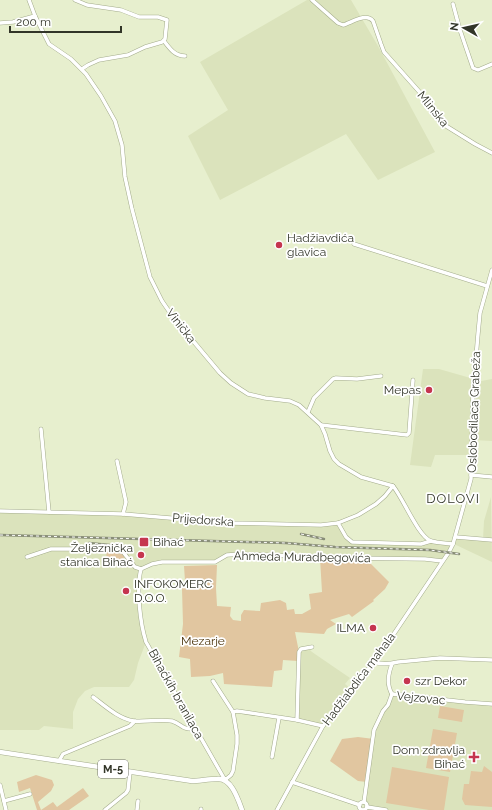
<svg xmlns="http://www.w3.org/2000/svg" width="492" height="810" font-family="Raleway,sans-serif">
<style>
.built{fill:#dbe3bc}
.green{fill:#e1c6a0}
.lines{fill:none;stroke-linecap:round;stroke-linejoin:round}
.minor-casing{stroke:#a4ac8c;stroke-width:4.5}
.major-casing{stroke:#a4ac8c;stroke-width:5.5}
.minor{stroke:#fff;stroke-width:3.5}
.major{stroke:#fff;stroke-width:4.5}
.rail-casing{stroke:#888d77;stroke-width:2.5}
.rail{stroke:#fff;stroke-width:1;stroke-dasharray:3;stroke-linecap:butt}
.poi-dot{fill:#c5354f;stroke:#fff;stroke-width:1.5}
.labels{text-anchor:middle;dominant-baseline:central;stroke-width:3.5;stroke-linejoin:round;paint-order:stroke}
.shield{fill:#fff;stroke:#707268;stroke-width:1}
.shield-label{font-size:11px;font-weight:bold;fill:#323528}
.street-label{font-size:12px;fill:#323528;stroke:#fff}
.poi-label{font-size:12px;fill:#323528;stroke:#fff;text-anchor:start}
.park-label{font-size:12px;fill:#4b340c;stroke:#fff}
.neighbourhood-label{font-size:13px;letter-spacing:1px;fill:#323528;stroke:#fff}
</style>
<rect width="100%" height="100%" fill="#e7efce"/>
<g class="built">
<path d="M307,0h44l27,46 57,106 -57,28 -32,-46 -126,66 -32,-64 40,-26 -28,-48z"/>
<path d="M423,369h16l35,10 -2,76h-37l-4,12 -21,-2z"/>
<path d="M492,379v62l-18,-1 2,-58z"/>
<path d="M491,497l1,65 -38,-18 -12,17 -9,-2 -206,-4 -10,6 -55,1 -16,4 -5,6 -1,31 6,39 -8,21 -4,17 -5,7h-35l-9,4 -7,8 -5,13v17l-29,-3 -5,4h-39v-219l123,3 63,6 100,5 52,-2 12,18 71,3 10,-3 22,3 3,-7 27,2 1,-18z"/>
<path d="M307,647l5,5 38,26 -5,6 6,5 -28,37 -26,-6 2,-68z"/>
<path d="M392,694l100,10v106h-104l-25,-5 11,-75z"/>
</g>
<g class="green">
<path d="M106,549l18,1v17l-17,-3z"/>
<path d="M320,558l46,1 23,23 -4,7 -12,11 1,1 -22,16 -3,-3 -19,6 6,4 -9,5 -3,5 -29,-2 4,20 -1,9 -15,-1 -1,10 -8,1 -2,16 -48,-3 -1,-11 -13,3 -19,1 -1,-18 -11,-2 4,-33 -1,-35 3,-8 -1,-15 33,-1 -1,23 1,18 14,1 -1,9 3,4 8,1v-6l3,-5 16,1 1,-8 19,-3 6,3 1,7 7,-1 1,5h7l9,-5 -2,-15 13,-2z"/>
<path d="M440,706l24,4 -2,12 -24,-4z"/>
<path d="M433,729l24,4 -7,39 -24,-4z"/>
<path d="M358,737l16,2 -7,43 -9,-1 -28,-20 12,-22z"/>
<path d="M484,766l8,6v35l-27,-2 -3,-6 2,-15h5l2,-13 11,1z"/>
<path d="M392,767l57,10 -5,33h-15l-43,-7z"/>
<path d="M36,775l16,5 2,5 -3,6 -13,11 3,8 12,-8 4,5 26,-19 6,8 -20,14h-32l-7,-22 -11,4 -2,-10z"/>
</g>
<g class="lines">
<g class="minor-casing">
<g id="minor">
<path d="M29,0l6,16 14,28 22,15 15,15 15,22 14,25 7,24 3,32 7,32 18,68 12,24 11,16 47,56 11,10 17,11 17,4 25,3 9,4 22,20 4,9 5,17 4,8 5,5 22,13 32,9c10,12 25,50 38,55 7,2 15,2 22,3"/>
<path d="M75,0l12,5 34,5 18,7h19l9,3 -2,19 -3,3 -17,5 -17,8 -29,5 -11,5 -6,4"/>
<path d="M312,0l26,23 5,2c8,-2 23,-13 30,-4l8,23 3,8 40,45 22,29 29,18 17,9"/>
<path d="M453,4l7,26 13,38 5,2 14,-6"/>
<path d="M0,23l13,-1 22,-6"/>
<path d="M164,41c6,8 11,15 21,15"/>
<path d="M354,244l133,42"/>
<path d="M308,412l6,-14 19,-19 3,-1 21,1 24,-3"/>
<path d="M321,425l86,10 2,-2 4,-53"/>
<path d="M41,429l8,83"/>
<path d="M117,461l9,41 -3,12"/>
<path d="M471,475l21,2"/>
<path d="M0,511l123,3 106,9 92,2 17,-2 20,-8 18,-11 9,-8 8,-10"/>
<path d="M338,523l8,14 6,5 69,2 10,-3"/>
<path d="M456,537l36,3"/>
<path d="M27,557l24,-8h55l17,3 12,15 6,2"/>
<path d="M141,569c-5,19 -1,54 5,73l79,138 6,-5 2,-4 4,-27v-9l-4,-23 -20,-31"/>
<path d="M141,569l11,-5 10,-2h53l12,-7 16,-1 101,4 81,1 17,2"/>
<path d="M374,662c8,3 16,2 24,0l42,-4 52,2"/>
<path d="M392,694l73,8 27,2"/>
<path d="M392,694c-6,-10 -4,-20 0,-30"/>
<path d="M93,697c12,9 26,22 41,24 12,1 26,-2 38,0 10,3 9,9 23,8"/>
<path d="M233,712l4,-1 60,9 26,6"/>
<path d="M297,720l2,-68 2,-3 11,-2"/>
<path d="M272,757l7,-39"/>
<path d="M59,761l4,-7 67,-28 5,-5"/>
<path d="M292,782l68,23"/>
<path d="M0,785l6,25"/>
<path d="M4,801l26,-7"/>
<path d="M364,802l10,-72 9,-19 5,-6 4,-11"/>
<circle cx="363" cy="806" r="4"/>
<path d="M367,807l19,3"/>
<path d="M201,809v1"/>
<path d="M105,810l21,-17 2,-3 2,-18"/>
<path d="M137,810l1,-9"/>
<path d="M277,810l46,-84 58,-73 68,-101 4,-8 18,-65 2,-87 5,-58 2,-21 12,-43"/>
</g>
</g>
<g class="major-casing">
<path id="major" d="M0,752l192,29c8,0 16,-2 25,-2 14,-2 21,20 25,31"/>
</g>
<use href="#minor" class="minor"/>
<use href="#major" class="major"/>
<g class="rail-casing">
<g id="rail">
<path d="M301,534l23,5"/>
<path d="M0,535l286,8 49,4 95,3 29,4"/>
<path d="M89,543l30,3"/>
</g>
</g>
<use href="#rail" class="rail"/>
</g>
<g class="poi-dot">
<circle cx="279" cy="245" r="4"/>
<circle cx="429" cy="390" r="4"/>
<rect x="139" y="537" width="10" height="10" rx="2"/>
<circle cx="141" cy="555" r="4"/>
<circle cx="126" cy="591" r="4"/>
<circle cx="373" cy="628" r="4"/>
<circle cx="407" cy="681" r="4"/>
<path d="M472 751h4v4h4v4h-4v4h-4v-4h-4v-4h4z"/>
</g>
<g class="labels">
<rect class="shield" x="98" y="760" width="30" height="18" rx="3"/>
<g class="shield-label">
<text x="113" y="769">M-5</text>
</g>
<g class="street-label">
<text transform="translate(433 109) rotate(51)">Mlinska</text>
<text transform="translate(181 326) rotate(52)">Vinička</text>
<text transform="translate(474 412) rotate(-88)">Oslobodilaca Grabeža</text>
<text transform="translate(203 520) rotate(4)">Prijedorska</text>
<text transform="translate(302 557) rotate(1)">Ahmeda Muradbegovića</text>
<text transform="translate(359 679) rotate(-53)">Hadžiabdića mahala</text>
<text transform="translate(176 694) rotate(61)">Bihaćkih branilaca</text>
<text transform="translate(421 698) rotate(6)">Vejzovac</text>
</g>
<g class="poi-label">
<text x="287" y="238">Hadžiavdića<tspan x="287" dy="14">glavica</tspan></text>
<text x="421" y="390" text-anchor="end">Mepas</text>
<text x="153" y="542">Bihać</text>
<text x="133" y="548" text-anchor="end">Željeznička<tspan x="133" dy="14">stanica Bihać</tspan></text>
<text x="134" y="584">INFOKOMERC<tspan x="134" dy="14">D.O.O.</tspan></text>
<text x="365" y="628" text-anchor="end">ILMA</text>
<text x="415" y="681">szr Dekor</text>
<text x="465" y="750" text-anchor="end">Dom zdravlja<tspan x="465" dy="14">Bihać</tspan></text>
</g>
<g class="park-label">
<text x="203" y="641">Mezarje</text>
</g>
<g class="neighbourhood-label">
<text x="453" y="498">DOLOVI</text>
</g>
</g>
<g transform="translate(464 28) rotate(278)" stroke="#ffffff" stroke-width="3" paint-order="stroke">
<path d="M0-3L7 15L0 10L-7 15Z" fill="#323528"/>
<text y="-6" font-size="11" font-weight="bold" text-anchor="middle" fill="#323528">N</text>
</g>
<path d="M10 26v6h111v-6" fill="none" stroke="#323528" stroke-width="2"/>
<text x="16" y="26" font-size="12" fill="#323528" stroke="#ffffff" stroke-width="3" paint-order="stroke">200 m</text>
</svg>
